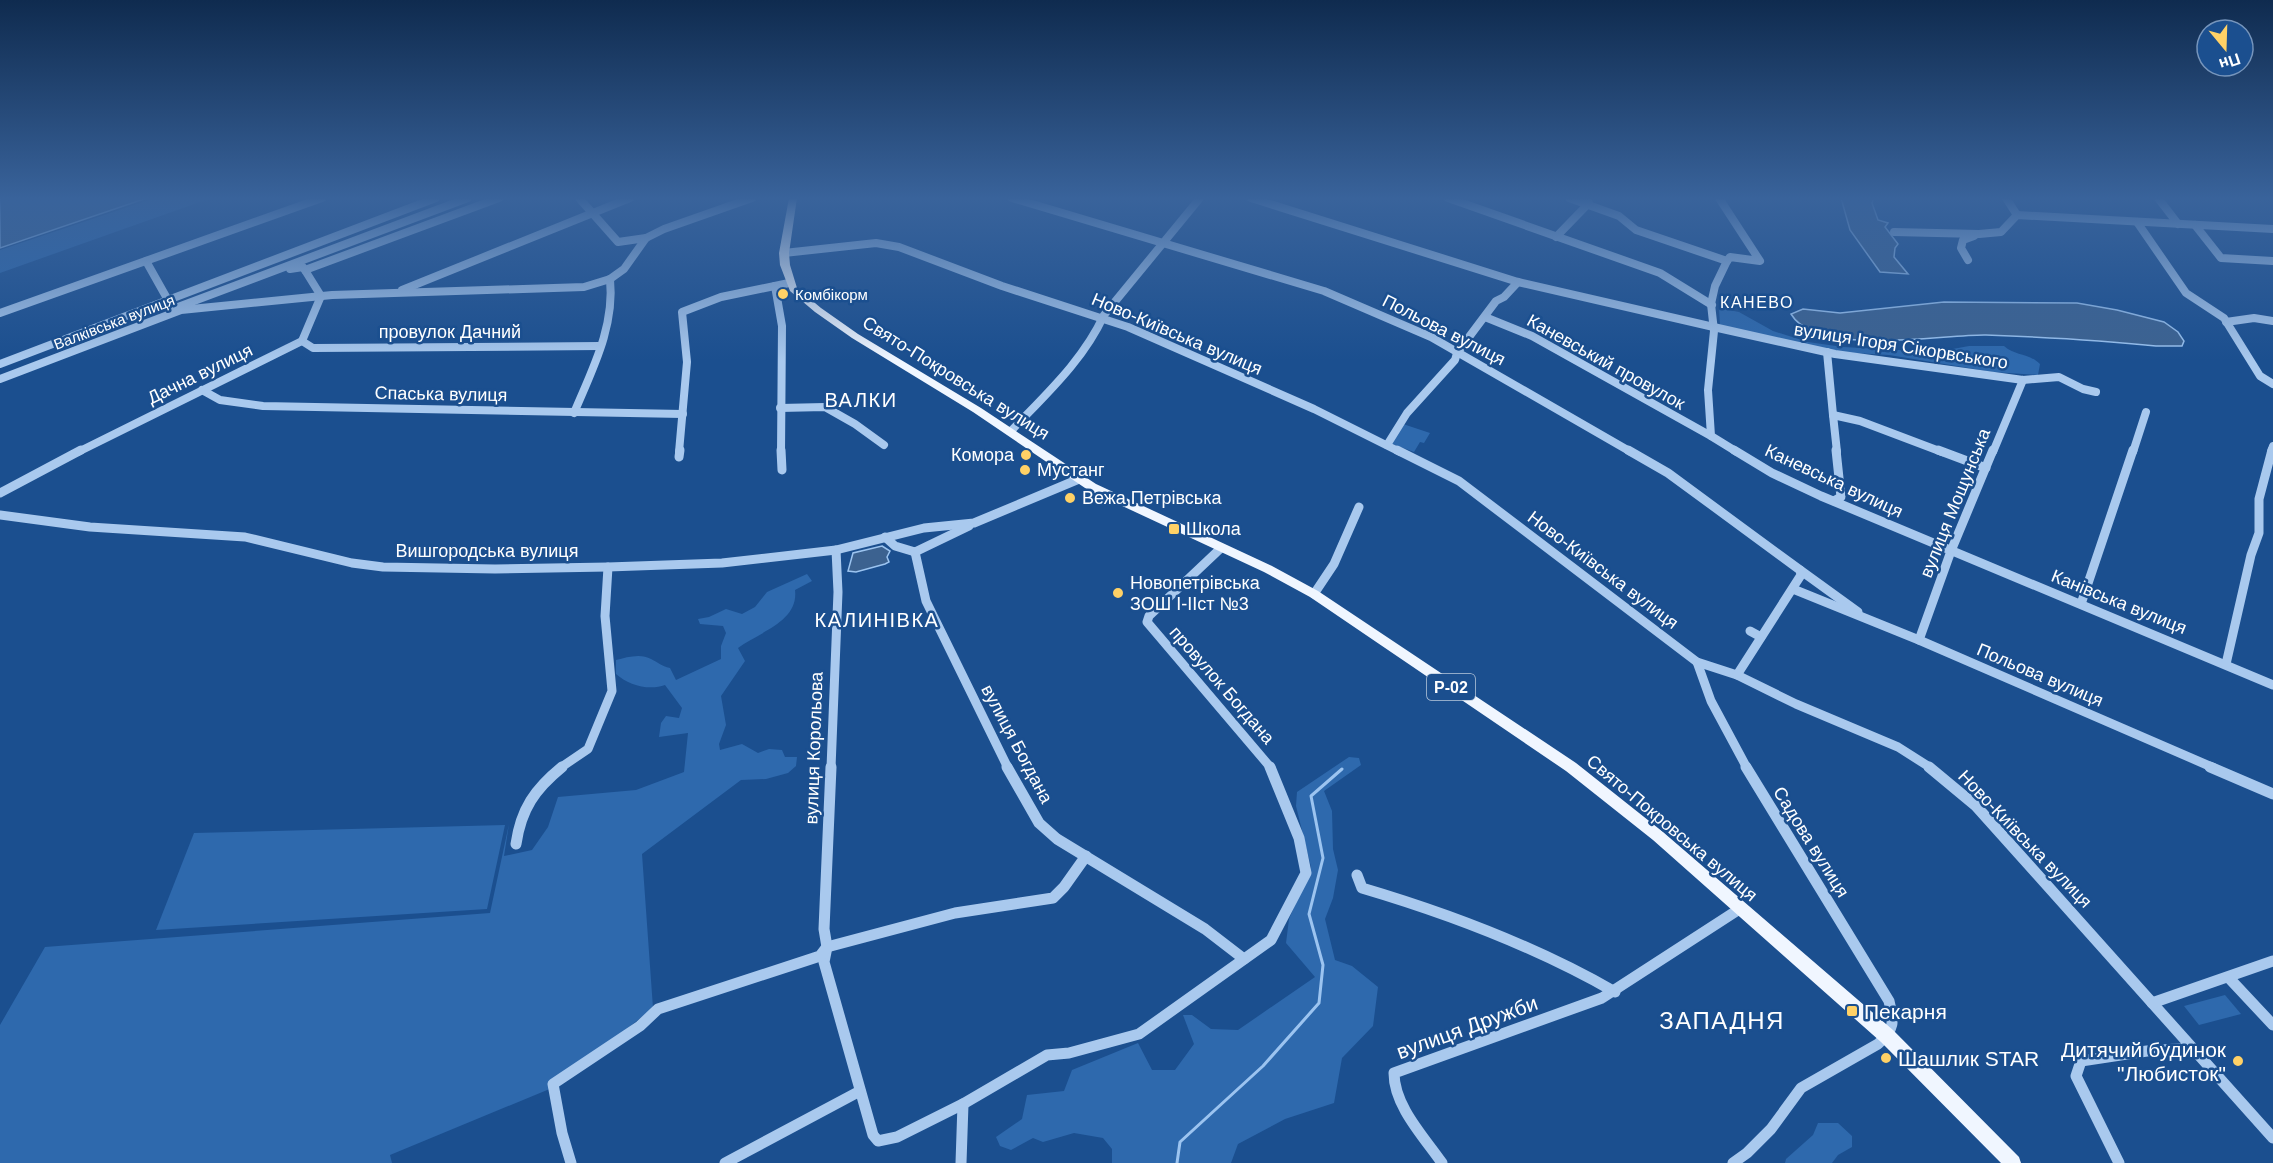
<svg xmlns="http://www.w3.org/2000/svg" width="2273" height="1163" font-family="Helvetica,sans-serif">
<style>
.green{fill:#2e69ad}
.water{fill:#3c6290;stroke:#9cc4f0;stroke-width:1.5}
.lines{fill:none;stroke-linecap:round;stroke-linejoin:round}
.stream{stroke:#9cc4f0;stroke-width:3}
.minor-far2{stroke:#a9c9ee;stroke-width:8}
.minor-far1{stroke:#a9c9ee;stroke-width:9}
.minor{stroke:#a9c9ee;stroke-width:11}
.major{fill:#f0f6ff;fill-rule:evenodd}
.poi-dot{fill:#ffd166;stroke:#1b4f8f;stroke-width:2}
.labels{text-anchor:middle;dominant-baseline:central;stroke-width:5;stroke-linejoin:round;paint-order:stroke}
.far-poi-label{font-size:15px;fill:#fff;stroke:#1b4f8f;text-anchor:start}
.far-street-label{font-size:15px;fill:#fff;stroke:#1b4f8f}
.far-neighbourhood-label{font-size:16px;letter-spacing:1.5px;fill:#fff;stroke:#1b4f8f}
.shield{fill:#1b4f8f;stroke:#bbcadd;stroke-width:1.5}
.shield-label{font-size:16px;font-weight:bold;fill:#fff}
.street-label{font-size:18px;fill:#fff;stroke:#1b4f8f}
.poi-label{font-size:18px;fill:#fff;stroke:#1b4f8f;text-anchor:start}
.neighbourhood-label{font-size:20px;letter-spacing:1.5px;fill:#fff;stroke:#1b4f8f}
.near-poi-label{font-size:21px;fill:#fff;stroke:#1b4f8f;text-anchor:start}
.near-street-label{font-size:21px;fill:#fff;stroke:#1b4f8f}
.near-neighbourhood-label{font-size:24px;letter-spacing:1.5px;fill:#fff;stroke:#1b4f8f}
</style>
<rect width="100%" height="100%" fill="#1b4f8f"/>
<g class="green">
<path d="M155,198h56l-211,75v-23z"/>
<path d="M1719,308l20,4 34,19 35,11 35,5 93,5 33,-6h35c11,10 25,7 36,18l-2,11 -45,-3 -104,-17 -52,-3 -117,-26z"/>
<path d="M1403,424l27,9 -6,10 -4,-1 -6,10 -24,-9z"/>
<path d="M807,574l5,7 -17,9c4,32 -36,42 -57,58l7,13 -24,35 5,29 -7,19 1,6 22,-6 16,9 11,-4 13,1 3,7h12l-1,9 -8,7 -22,6 -25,1 -99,74 11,154 -101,80 -162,67 2,8h-392v-138l45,-78 445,-34 19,-89 -5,32 28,-6 16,-23 10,-30 78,-7 48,-18 4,-39 -29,4 2,-14 5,-7 13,2 3,-10 -17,-23c-16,6 -37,0 -49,-11v-14c11,-3 25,-7 35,-1 8,4 10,7 19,9l6,12 45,-21v-13l5,-13 -3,-7 -23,-2 -2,-5 11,-2 17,-8 16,5 13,-7 12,-15z"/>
<path d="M1349,757l10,1 2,7 -37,26 8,20 1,38 5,21 -5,28 -8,21 10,41 17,6 26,21 -5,39 -31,32 -8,45 -49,16 -47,25 -7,19h-119v-14l-9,-11 -29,-5 -31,9 -10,-4 -22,12 -11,-4 -4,-9 26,-18 5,-24 37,-4 8,-21 66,-27 14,27h23l19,-26 -11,-29h9l19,14 27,1 77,-53 -29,-34 3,-24 22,-52 -15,-61 1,-14z"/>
<path d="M505,825l-18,84 -331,21 38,-97z"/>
<path d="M2225,995l16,19 -42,11 -15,-19z"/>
<path d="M1818,1123h20l14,13v11l-14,8 -6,8h-47l1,-4 27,-24z"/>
</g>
<g class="water">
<path d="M0,198h147l-147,50z"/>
<path d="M1841,198h33l-2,5 6,17 10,3 -3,4 13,17 -3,4 -1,9 14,17 -28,-2 -30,-42z"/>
<path d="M1944,302l133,1 40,7 47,12 14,10 6,9 -2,5h-26c-56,-6 -114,-9 -170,-11 -44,-1 -169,23 -195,-21l12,-5 37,4z"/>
<path d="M882,546l8,5 -3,6 2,5 -4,2 -29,8 -8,-1 5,-18z"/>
</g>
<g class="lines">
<path class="stream" d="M1177,1163l3,-21 83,-76 56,-63 4,-38 -14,-51 14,-56 -12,-62 31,-27"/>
<g class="minor-far2">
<path d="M579,198l39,44 28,-4"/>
<path d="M1012,198l312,93 107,46 200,115"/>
<path d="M1251,198l267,84 200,46 117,26 188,26 36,-3 24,12 13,3"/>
<path d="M1448,198l212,75 52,32"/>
<path d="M1569,198l50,18 17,14 91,31"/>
<path d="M1719,198l41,63 -30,-4 -3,4"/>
<path d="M2006,198l11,17"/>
<path d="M2158,198l20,26"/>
<path d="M2137,222l49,71 38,25 36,58 13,8"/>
<path d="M2195,225l26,33 52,3"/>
<path d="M1894,232l85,2 22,-2 16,-17 256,14"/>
<path d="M1556,237l33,-34 -1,-5"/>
<path d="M784,253l92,-10 23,4 103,39 126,41 186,82 86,43"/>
<path d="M1968,260l-7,-12 2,-8 11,-4"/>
<path d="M146,261l27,48"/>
<path d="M1727,261l-12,25 -4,18 3,27 -6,59 3,46 26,16"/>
<path d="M305,270l194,-72"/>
<path d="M775,286l7,40 -1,126"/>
<path d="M402,290l228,-92"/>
<path d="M178,307l290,-109"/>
<path d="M0,313l322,-115"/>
<path d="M1485,317l47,19 179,100"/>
<path d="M2226,322l28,-4 19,3"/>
<path d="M302,341l11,7 287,-2"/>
<path d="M1827,352l6,63"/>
<path d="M0,364l436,-166"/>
<path d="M0,379l181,-69 151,-15 252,-8 26,-8 14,-10 22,-31 18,-9 88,-31"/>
<path d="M202,390l18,10 43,6 420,8"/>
<path d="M780,408l45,-1 30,17 29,21"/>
<path d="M574,413c18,-43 41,-86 36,-134"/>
<path d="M1011,431c34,-36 72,-70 93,-116l96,-117"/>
<path d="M1387,445l20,-32 48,-53 2,-7 39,-52 8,-4 14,-15"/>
<path d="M78,452l224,-111 19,-45 -18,-29 -13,2"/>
<path d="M679,452l8,-90 -5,-50 39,-15 68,-14"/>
<path d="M1837,452l-4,-37 27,6 82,31"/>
<path d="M1993,452l30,-72"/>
<path d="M2133,452l13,-40"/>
<path d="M2271,452l2,-6"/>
</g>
<g class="minor-far1">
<path d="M781,450l1,20"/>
<path d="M1397,450l62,31 238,181 40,13 59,29 102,43 33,21"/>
<path d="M1628,450l40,23 132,97 1,5 -64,100"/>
<path d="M1734,450l38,23 49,23 452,189"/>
<path d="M1938,450l48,18"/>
<path d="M679,457l1,-7"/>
<path d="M0,493l81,-43"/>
<path d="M1834,501l7,-4 -5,-47"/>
<path d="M0,515l90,12 155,10 107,26 31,4 112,2 113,-2 114,-4 114,-13 88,-22 50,-5 105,-44"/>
<path d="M885,537l10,9 20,6"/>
<path d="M1221,548l-72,68 -2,6 124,146"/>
<path d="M915,552l11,49 82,167"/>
<path d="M915,552l54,-26"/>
<path d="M1800,570l58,42"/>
<path d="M1793,589l126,51 295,128"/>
<path d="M1314,594l20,-30 25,-57"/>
<path d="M2081,604l52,-154"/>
<path d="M1750,631l11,6"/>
<path d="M1919,640l32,-89 42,-101"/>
<path d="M1697,662l14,39 36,67"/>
<path d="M2226,664l25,-109 8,-22v-34l13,-49"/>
<path d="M560,768l28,-19 24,-58 -7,-75 3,-49"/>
<path d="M831,768l7,-176 -2,-42"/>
</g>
<g class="minor">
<path d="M831,767l-7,162 3,18 -3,15 49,173 5,6 19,-4 66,-33 84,-49 22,-2 70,-19 132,-94 35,-67 -7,-35 -29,-71"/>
<path d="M1007,767l32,56 18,16 148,90 39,30"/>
<path d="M1929,767l47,39 297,332"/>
<path d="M2210,767l63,27"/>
<path d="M516,844c5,-35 19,-55 46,-77"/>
<path d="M1357,875l5,13c88,26 173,58 253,104"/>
<path d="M2229,978l44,47"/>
<path d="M2152,1003l121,-42"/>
<path d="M571,1163l-9,-30 -9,-49 87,-58 18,-17 162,-53 7,-9 128,-34 98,-15 11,-11 22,-31"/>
<path d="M725,1163l135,-72"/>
<path d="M961,1163l2,-59"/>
<path d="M1442,1163c-18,-26 -48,-57 -48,-90l208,-75 139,-90"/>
<path d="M1733,1163l14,-10 24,-24 30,-41 77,-44c17,-15 16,-22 11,-43l-143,-234"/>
<path d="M2119,1163l-43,-87 5,-15 66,-10 45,-3"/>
</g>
<path class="major" d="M789,198h8l-8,55 1,12 7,23 24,20 37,26 123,74 115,76 176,82 46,25 258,172 87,69 230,198 126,127 2,6h-20l-120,-121 -228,-202 -87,-69 -256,-174 -46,-25 -176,-82 -115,-78 -121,-74 -37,-26 -25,-21 -10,-26 -1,-12z"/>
</g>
<linearGradient id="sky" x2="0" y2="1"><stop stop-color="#0f2b4f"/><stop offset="0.55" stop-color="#39639b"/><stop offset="1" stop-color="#39639b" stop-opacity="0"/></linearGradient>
<rect width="2273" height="361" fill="url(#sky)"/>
<g class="poi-dot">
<circle cx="783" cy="294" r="6"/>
<circle cx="1026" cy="455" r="6"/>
<circle cx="1025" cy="470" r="6"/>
<circle cx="1070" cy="498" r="6"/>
<rect x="1168" y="523" width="12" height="12" rx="3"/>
<circle cx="1118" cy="593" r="6"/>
<rect x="1846" y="1005" width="12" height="12" rx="3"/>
<circle cx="1886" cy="1058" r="6"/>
<circle cx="2238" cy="1061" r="6"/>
</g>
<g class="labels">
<g class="far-poi-label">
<text x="795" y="294">Комбікорм</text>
</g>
<g class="far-street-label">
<text transform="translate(114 322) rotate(-21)">Валківська вулиця</text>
</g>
<g class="far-neighbourhood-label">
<text x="1757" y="302">КАНЕВО</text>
</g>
<rect class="shield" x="1427" y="674" width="48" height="26" rx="4.5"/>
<g class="shield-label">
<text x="1451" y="687">Р-02</text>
</g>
<g class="street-label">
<text transform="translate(1444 330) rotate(27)">Польова вулиця</text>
<text x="450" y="332">провулок Дачний</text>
<text transform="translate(1177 334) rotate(23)">Ново-Київська вулиця</text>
<text transform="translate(1901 346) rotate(9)">вулиця Ігоря Сікорвського</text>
<text transform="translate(1606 362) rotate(29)">Каневський провулок</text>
<text transform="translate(200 374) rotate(-26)">Дачна вулиця</text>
<text transform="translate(956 378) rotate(32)">Свято-Покровська вулиця</text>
<text transform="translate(441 394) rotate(1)">Спаська вулиця</text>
<text transform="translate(1834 481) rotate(25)">Каневська вулиця</text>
<text transform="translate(1955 503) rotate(-68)">вулиця Мощунська</text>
<text x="487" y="551">Вишгородська вулиця</text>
<text transform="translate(1603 570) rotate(37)">Ново-Київська вулиця</text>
<text transform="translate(2119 602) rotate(22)">Канівська вулиця</text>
<text transform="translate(2040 675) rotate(23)">Польова вулиця</text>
<text transform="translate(1222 685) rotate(49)">провулок Богдана</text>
<text transform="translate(1017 744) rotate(62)">вулиця Богдана</text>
<text transform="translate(814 748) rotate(-88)">вулиця Корольова</text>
<text transform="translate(1672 828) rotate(40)">Свято-Покровська вулиця</text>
<text transform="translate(2025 839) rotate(46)">Ново-Київська вулиця</text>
<text transform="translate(1811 842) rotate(58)">Садова вулиця</text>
</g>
<g class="poi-label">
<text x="1014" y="455" text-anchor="end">Комора</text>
<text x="1037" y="470">Мустанг</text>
<text x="1082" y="498">Вежа Петрівська</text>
<text x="1186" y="529">Школа</text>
<text x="1130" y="583">Новопетрівська<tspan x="1130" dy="21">ЗОШ I-IIст №3</tspan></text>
</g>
<g class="neighbourhood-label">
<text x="861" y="400">ВАЛКИ</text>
<text x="877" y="620">КАЛИНІВКА</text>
</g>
<g class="near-poi-label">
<text x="1864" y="1011">Пекарня</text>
<text x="2226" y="1049" text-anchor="end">Дитячий будинок<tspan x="2226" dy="24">"Любисток"</tspan></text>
<text x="1898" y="1058">Шашлик STAR</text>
</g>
<g class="near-street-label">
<text transform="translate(1467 1027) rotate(-20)">вулиця Дружби</text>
</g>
<g class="near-neighbourhood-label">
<text x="1722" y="1020">ЗАПАДНЯ</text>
</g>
</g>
<g transform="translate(2225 48) rotate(161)"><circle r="28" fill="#1b4f8f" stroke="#7695bc" stroke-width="1.5"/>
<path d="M0-4.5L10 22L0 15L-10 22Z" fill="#ffd166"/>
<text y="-9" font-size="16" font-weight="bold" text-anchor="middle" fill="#ffffff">Пн</text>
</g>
</svg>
